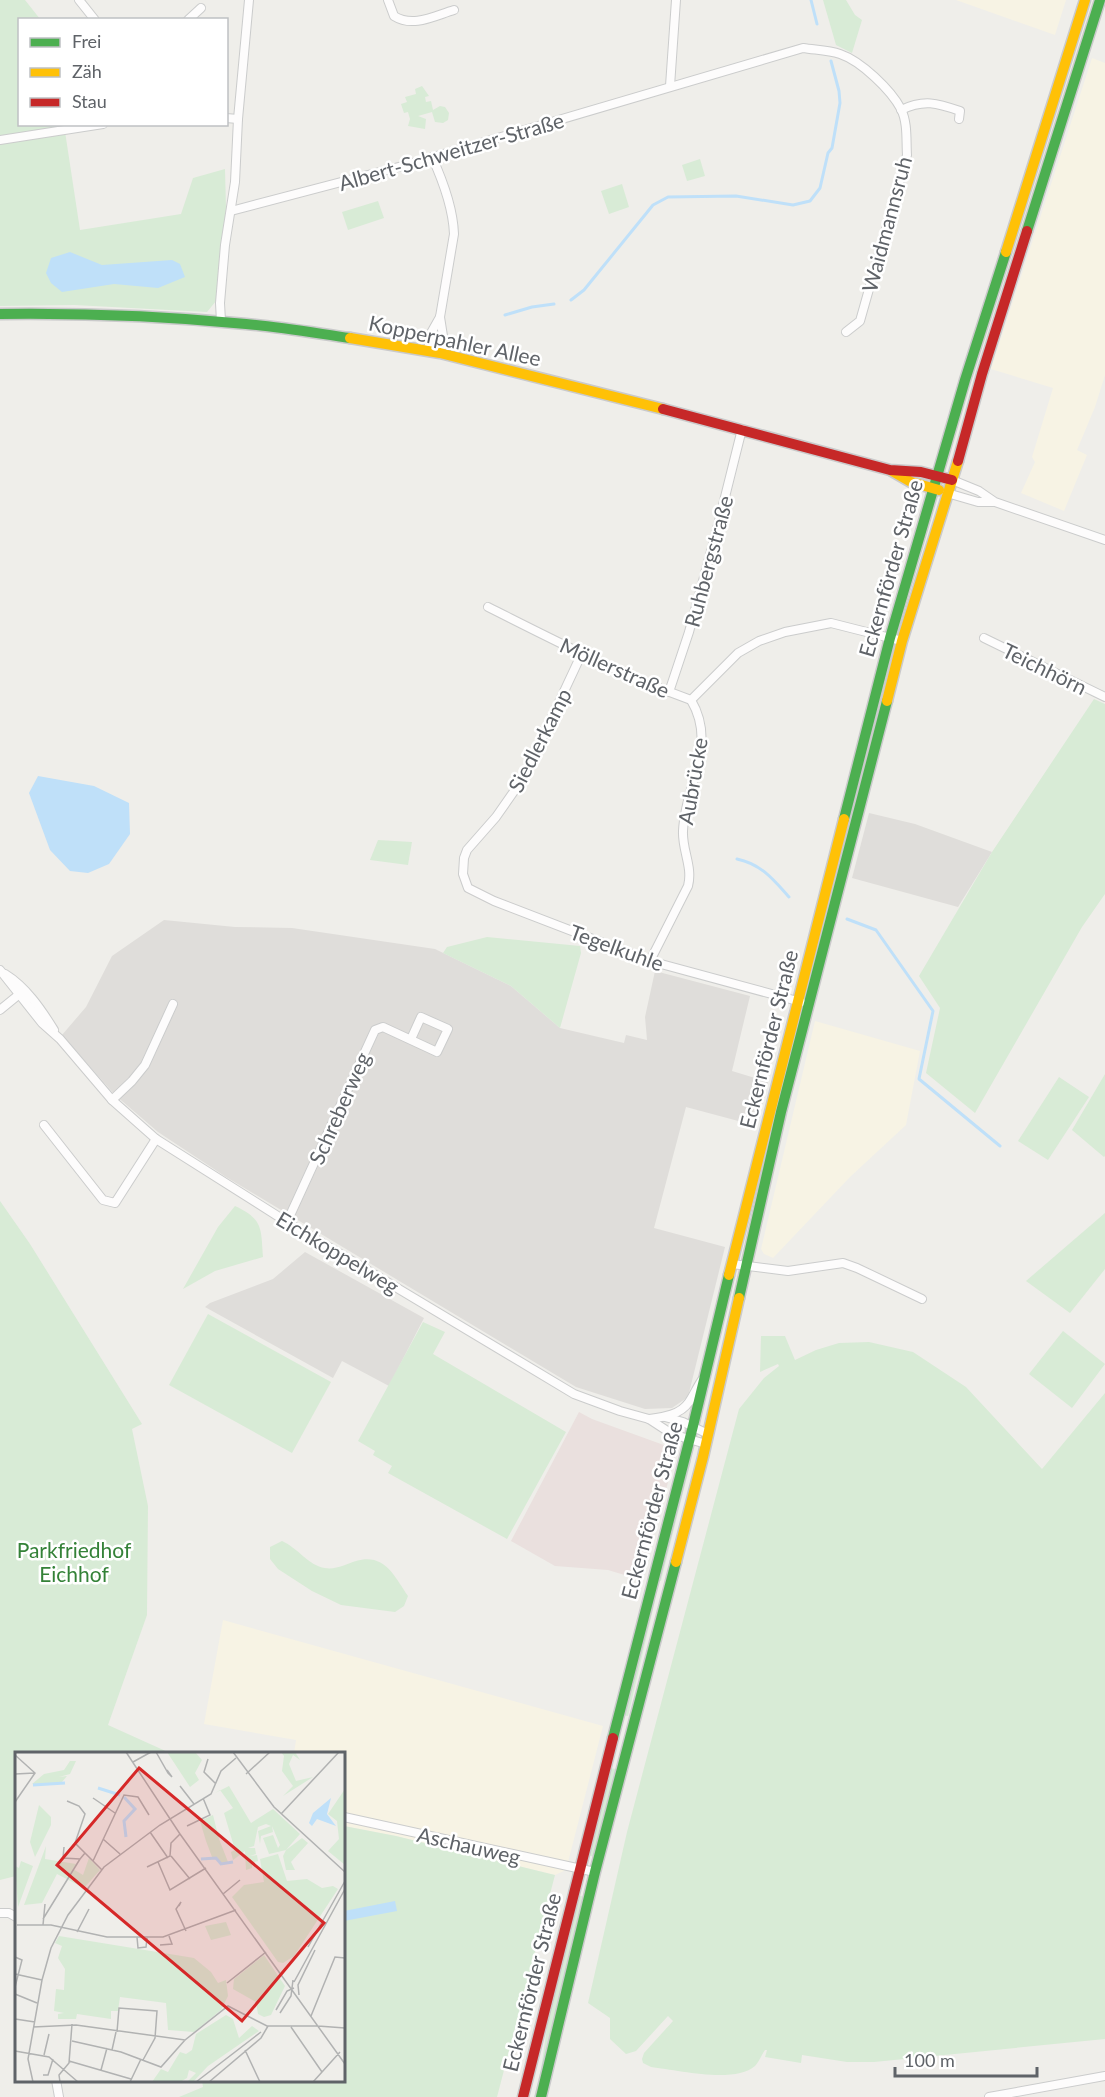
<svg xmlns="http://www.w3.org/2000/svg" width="1105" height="2097" font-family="Lato,sans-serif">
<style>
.commercial{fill:#f7f3e4}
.industrial{fill:#dfddda}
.medical{fill:#eae0de}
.green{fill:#d8ebd6}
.water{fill:#bfe0f9}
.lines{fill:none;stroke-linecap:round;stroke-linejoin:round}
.stream{stroke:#bfe0f9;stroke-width:3}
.street-casing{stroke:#cbcccc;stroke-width:10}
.fast-casing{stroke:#cacacb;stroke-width:13}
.slow-casing{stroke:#cacacb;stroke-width:13}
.jam-casing{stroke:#cacacb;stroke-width:13}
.street{stroke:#fdfcfc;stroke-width:8}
.fast{stroke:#4caf50;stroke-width:10}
.slow{stroke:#ffc107;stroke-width:10}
.jam{stroke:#c62828;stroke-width:10}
.labels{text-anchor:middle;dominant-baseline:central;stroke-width:5;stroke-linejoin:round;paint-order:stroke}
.street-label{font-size:21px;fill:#5f6368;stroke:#fff}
.park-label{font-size:21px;fill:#348238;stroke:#fff}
.inset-river{fill:none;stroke:#bfe0f9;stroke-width:3}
.inset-road{fill:none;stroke:#b1b2b2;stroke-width:1.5}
.view{fill:#d62828;fill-opacity:0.15;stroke:#d62828;stroke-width:3}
.inset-edge{fill:none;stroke:#5f6368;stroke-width:3}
</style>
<rect width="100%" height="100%" fill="#efeeea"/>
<g class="commercial">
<path d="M956,0h110l-11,35z"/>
<path d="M1092,58l13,5v312l-10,32 -18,43 10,5 -23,56 -43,-18 14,-31 -3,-5 21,-69 -62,-19z"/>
<path d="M815,1021l105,30 -14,74 -56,52 -77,81 -9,-4 -3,-5z"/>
<path d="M223,1620l380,106 -37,144 -11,5 -159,-39 -52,-10v-72l-50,-1 2,-13 -92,-16z"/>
</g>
<g class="industrial">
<path d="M869,813l46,11 77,28 -34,55 -106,-29z"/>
<path d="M164,920l71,7 57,1 143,21 76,37 49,42 64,15 2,-8 21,5 -2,-23 10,-46 95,25 -18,75 36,11 -11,44 -71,-19 -32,121 71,19 -37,150 -16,11 -27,1 -69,-22 -350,-210 -68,-45 -43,-37 -53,-60 24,-28 26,-51z"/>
<path d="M305,1252l119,66 -35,68 -47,-25 -9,17 -128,-71 5,-4 63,-24z"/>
</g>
<path class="medical" d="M579,1412l13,7 80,29 3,9 -34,123 -33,-10 -53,-4 -44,-25z"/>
<g class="green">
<path d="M0,0h25l15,19 -20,1v104l47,1h-3l16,105 101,-16 12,-36 32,-9 1,39 -10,93 -9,11 -133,-7 -74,1z"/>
<path d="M823,0h23l9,15 7,5 -10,33 -16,-8z"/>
<path d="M422,86l7,10 -4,1 1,5 5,-1 2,9 7,-4 5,1 4,6 -1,7 -5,3 -8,-1 -3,-10 -14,4 8,3 -1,10 -17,-3 2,-7 -2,-7 -4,1 -3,-9 6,-2 -2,-5 11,-3 -1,-5z"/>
<path d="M700,159l5,17 -18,5 -5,-16z"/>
<path d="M622,184l7,23 -20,7 -8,-23z"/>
<path d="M378,201l6,17 -36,12 -6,-18z"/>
<path d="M1094,699l11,5v190l-23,33 -107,186 -49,-40 14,-65 -21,-32 73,-124z"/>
<path d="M378,840l34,2 -4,23 -38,-5z"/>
<path d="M487,937l93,9 1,7 -21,75 -49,-42 -68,-33 4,-6z"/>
<path d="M1105,1074v82l-1,1 -32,-27z"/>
<path d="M1059,1077l30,20 -41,63 -30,-19z"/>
<path d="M0,1201l30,43 112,180 -10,5 16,77 -1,109 -39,110 62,28 -154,1v122l-16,4z"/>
<path d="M235,1206c28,13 26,22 28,51l-48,14 -32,18 35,-62z"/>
<path d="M1105,1213v56l-35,44 -44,-32z"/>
<path d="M208,1314l123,68 -39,71 -123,-68z"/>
<path d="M423,1322l22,10 -12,22 133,78 -59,107 -119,-66 4,-7 -19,-11 2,-4 -17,-10z"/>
<path d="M1063,1331l42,33 -33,44 -43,-34z"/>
<path d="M761,1336h24l10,24 21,-10 23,-7 30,-1 44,10 53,35 76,82 63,-76v646l-231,23h-27l-45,-7 -1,8 -36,-6 2,-7h-2c-3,4 -6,12 -10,16 -20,18 -78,4 -104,1l-8,-4 -1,-4 2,-6 29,-32 -5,-5 -32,35 -10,3 -16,-15v-21l-22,-15 39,-171 112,-423 25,-31 15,-12 -1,-2 -18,8z"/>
<path d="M689,1460l2,1 -30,120h-3z"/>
<path d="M282,1541c16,7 27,25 43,27 11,2 21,-4 31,-7 29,-8 38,15 52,35l-4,10 -9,6 -54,-7 -29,-14 -34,-22 -8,-10v-12z"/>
<path d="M653,1601h2l-27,115 -5,-1z"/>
<path d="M610,1768l6,1 -22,88 -6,-2z"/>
<path d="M344,1826l52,10 159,39 -58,222h-318l24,-10 -1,-6 142,-1z"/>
<path d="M578,1895l6,2 -47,200h-3l7,-28 9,-62z"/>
</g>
<g class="water">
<path d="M70,252l32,13 70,-5 8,4 5,13 -27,11 -44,-4 -52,8 -11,-9 -5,-10 5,-15z"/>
<path d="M38,776l56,10 35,17 1,31 -21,30 -21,9 -18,-2 -20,-21 -21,-57z"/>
<path d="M395,1901l2,10 -53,10v-10z"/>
</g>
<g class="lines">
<g class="stream">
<path d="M811,0l6,24"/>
<path d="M571,300l13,-10 69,-85 15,-8 68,-1 57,9 17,-4 10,-13 8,-35 4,-5 8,-45 -1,-12 -8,-30"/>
<path d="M505,315l27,-8 22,-3"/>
<path d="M737,859c24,5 36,20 52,38"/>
<path d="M847,919l29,11 57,81 -14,68 81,67"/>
</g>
<g class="street-casing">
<g id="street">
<path d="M79,0l16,20"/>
<path d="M388,0l6,16c19,12 40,0 60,-6"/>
<path d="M188,20l13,-12"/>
<path d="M670,86l6,-86"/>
<path d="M901,110c23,-11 36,-7 59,1l-1,8"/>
<path d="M226,118l12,1"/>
<path d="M0,140l103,-16"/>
<path d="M231,211l175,-46 397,-117c12,2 25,2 37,6 21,7 51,36 61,55 7,14 5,32 6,46l-47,166 -14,11"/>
<path d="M440,317l3,19 -3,17"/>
<path d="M221,321l-1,-18 5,-58 10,-63 3,-63 11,-119"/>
<path d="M428,350l3,-17 9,-16 14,-83c-1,-27 -11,-53 -22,-77"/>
<path d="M952,480l27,11 16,11 110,38"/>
<path d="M947,493l31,9h15"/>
<path d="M488,607c66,33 133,68 203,93l47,-47 21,-12 26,-9 46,-9 71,18"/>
<path d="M984,638l121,59"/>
<path d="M582,653l-58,124 -28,40 -29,33 -3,8 -1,16 5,14 26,13 156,60 151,41"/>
<path d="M669,692l20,-60 27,-99 26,-104"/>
<path d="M650,961l38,-75c5,-19 -6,-36 -5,-55 2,-48 35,-85 8,-131"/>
<path d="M0,970l42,53 18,16 52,61 44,39 131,83 287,172 46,17 29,8 23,15 34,10"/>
<path d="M5,974c21,13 36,35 49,56"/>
<path d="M0,1010l22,-18"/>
<path d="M112,1100l20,-19 13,-16 28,-61"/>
<path d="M44,1125l59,75 12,3 41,-64"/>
<path d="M287,1222l88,-192 8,-3 54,25 11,-23 -27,-12 -10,22"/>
<path d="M732,1264l56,7 55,-8 14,5 65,31"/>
<path d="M665,1417l18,5 25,12"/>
<path d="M649,1419c15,-2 31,-4 40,-17 5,-7 8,-15 13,-22"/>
<path d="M344,1817l251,55"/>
<path d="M0,1913h9l7,4"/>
<path d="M56,2080l3,17"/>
<path d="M989,2097l116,-21"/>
</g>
</g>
<g class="fast-casing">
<g id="fast">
<path d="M1027,231l73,-231"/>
<path d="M0,314c82,-1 164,2 246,10 35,3 69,9 104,14"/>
<path d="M844,819l46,-181 75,-258 41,-128"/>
<path d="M739,1298l42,-186 106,-411"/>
<path d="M613,1738l80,-312 36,-151"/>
<path d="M541,2097l54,-225 81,-310"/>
</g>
</g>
<g class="slow-casing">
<g id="slow">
<path d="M1006,252l79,-252"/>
<path d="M350,338l90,15 223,56"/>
<path d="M892,471l19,11 28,8"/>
<path d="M887,701l15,-60 56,-180"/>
<path d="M729,1275l115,-456"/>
<path d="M676,1562l27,-105 36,-159"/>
</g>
</g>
<g class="jam-casing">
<g id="jam">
<path d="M663,409l227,61 31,2 31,8"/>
<path d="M958,461l24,-87 45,-143"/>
<path d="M523,2097l90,-359"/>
</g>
</g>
<use href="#street" class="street"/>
<use href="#fast" class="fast"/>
<use href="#slow" class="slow"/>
<use href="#jam" class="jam"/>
</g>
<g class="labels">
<g class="street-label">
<text transform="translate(451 151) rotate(-16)">Albert-Schweitzer-Straße</text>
<text transform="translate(886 224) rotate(-75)">Waidmannsruh</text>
<text transform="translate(455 340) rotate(12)">Kopperpahler Allee</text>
<text transform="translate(708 561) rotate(-75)">Ruhbergstraße</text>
<text transform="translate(890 568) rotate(-74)">Eckernförder Straße</text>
<text transform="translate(615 667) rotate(24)">Möllerstraße</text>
<text transform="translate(1045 668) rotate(26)">Teichhörn</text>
<text transform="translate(539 740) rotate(-63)">Siedlerkamp</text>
<text transform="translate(692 781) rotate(-80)">Aubrücke</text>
<text transform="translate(617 947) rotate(20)">Tegelkuhle</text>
<text transform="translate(768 1039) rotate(-76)">Eckernförder Straße</text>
<text transform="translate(339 1108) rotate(-66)">Schreberweg</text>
<text transform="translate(338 1252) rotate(31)">Eichkoppelweg</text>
<text transform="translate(651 1510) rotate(-75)">Eckernförder Straße</text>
<text transform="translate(469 1845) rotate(13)">Aschauweg</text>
<text transform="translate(531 1982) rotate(-76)">Eckernförder Straße</text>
</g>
<g class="park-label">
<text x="74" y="1549">Parkfriedhof<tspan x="74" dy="24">Eichhof</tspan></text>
</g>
</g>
<g transform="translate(15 1752)">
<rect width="330" height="330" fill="#efeeea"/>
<path d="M152,0h28l7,8 -7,13 4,7 -9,7zM266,0h14l5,8 -7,-5 -4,9 7,17 17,-4 -30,19 10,-10 -11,-15 2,-15zM55,9h6l-6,13 -11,3 8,-1 -5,6 2,2h-32l12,-10 20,-4zM214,34l22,37 22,-14 27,25 -14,16 16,-12 6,5 -17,19 4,8h-9l-3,-14 3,-6 -17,4 -6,-16 10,-3 5,13 2,-3 -8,-19 1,6 -12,4 -1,8 -2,-13 13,-5 -5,-2 -8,3 -4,19 -6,2h7l1,6 -6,2 7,-1 1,6 -6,2v5l-6,2 -1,-19 -12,9 -2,-8 4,-2 -11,-37 9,-5 -13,-18 -5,3zM330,37v76l-17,-14 11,-12 -2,-18 -9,-7zM24,53l12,12v8l-16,32 -5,-15zM198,63l6,24 9,23 -7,1 -9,-6 -6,-16 -6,-20zM31,94l-1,13 31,5 -3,5 10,6 6,-17 11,12 -16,18 -27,-14 -15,29 -18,2zM263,102l9,27 20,-2 15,9 11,-2 5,3 -44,67 -11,7 -5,-1 -46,-65 12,-12 20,-3 -4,-23zM6,109l12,5 -15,41 -3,-41 4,2zM211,170l5,13 -20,5 -6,-14zM44,184l135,22 17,14 7,11 8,-3 2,16 -7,14 -27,22 -26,-2 -2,-27 -46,-6 -2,14h-7v8l-34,-5 -1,5h-18v-5l6,-1 -10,-2 2,-22 8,1 1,-21 -7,-11 4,-12 -7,-3zM249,203l21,31 -14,29 -7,2 -6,-3 -2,-12 -23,-13 1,-10zM211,263l7,4 6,19 13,-12 7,5 -51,35 -15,16h-6l9,-9 -7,-3 -2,8 -7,4h-28l9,-13 7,3 12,-20 6,2 6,-4 4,-16z" fill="#d8ebd6"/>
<path d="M316,46l-4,16 9,12 -19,-7 -5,7 -3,-3 4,-10z" fill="#bfe0f9"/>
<path class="inset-river" d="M18,33l32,-2M83,36l22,7M109,45l11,12 -11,12 2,16M186,107l15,-1 5,6 12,-2"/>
<path class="inset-road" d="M111,0l54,82 165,230M141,0l12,21 4,4 -5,-7M218,0l41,55 71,65M0,3l20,18 -20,29M193,7l-4,13 12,12M118,10l18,-10M0,22l20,-1M231,22l24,-22M165,34l14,18M78,46l22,15M52,49l12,5 6,8 -10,29 27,27M266,62l58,-62M172,74l23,-11 -7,-17M135,80l18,26M88,87l17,15M49,95l-1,11 17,1 5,-6M156,104l19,23M78,109l31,-66 14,2 11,18M143,110l12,28 36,-22M132,115l23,-11 1,-13 9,-9M208,142l17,-14M164,154l2,-4 -5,7 10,22M28,167l37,-60M2,173h34l56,12h56l73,-27M28,173l2,-21M62,180l12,-23M122,185l1,11 8,-1 1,-9M145,193l12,-1 -3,-8M293,195l37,-66M0,205l7,3 -7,27M0,222l27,6M279,230l51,-93M212,231l39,-31M0,242l22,9M284,243l-1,-10 17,-35M261,258l11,-19 7,-3M265,261l11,-17 2,-16M296,264l24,-59 10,1M0,267l20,3M303,274l27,2M18,275l43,-2 109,15 43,-34 39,20h51M276,275l31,45M102,280l2,-24 38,3 -2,27 -12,22M57,289l49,11 40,15 24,-27M97,298l4,-18M230,298l15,32M0,299l34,6 29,25M29,303l5,-21M54,309l62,18M86,318l6,-22M28,323h5l5,-16M18,330l-5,-23 14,-79 9,-32 17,-33 36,-48 56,-42 51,-31 10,-23 15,-13M45,330l-1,-7 10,-12 3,-39M115,330l11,-23M181,330l65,-50M194,330l52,-44 7,-12M298,330l27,-30"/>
<path class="view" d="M124,16l185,155 -82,98 -185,-156z"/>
<rect width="330" height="330" class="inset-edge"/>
</g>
<rect x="18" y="18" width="210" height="108" fill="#ffffff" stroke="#bfc1c3" stroke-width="1.5"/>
<rect x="30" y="38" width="30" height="9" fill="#4caf50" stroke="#bfc1c3" stroke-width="1.5"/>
<text x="72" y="48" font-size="18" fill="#5f6368">Frei</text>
<rect x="30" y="68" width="30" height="9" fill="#ffc107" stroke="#bfc1c3" stroke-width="1.5"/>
<text x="72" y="78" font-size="18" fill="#5f6368">Zäh</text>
<rect x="30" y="98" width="30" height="9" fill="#c62828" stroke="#bfc1c3" stroke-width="1.5"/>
<text x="72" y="108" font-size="18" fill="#5f6368">Stau</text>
<path d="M895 2067v9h142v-9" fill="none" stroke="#5f6368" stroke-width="3"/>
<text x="904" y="2067" font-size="18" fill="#5f6368" stroke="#ffffff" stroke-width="4.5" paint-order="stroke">100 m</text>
</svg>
